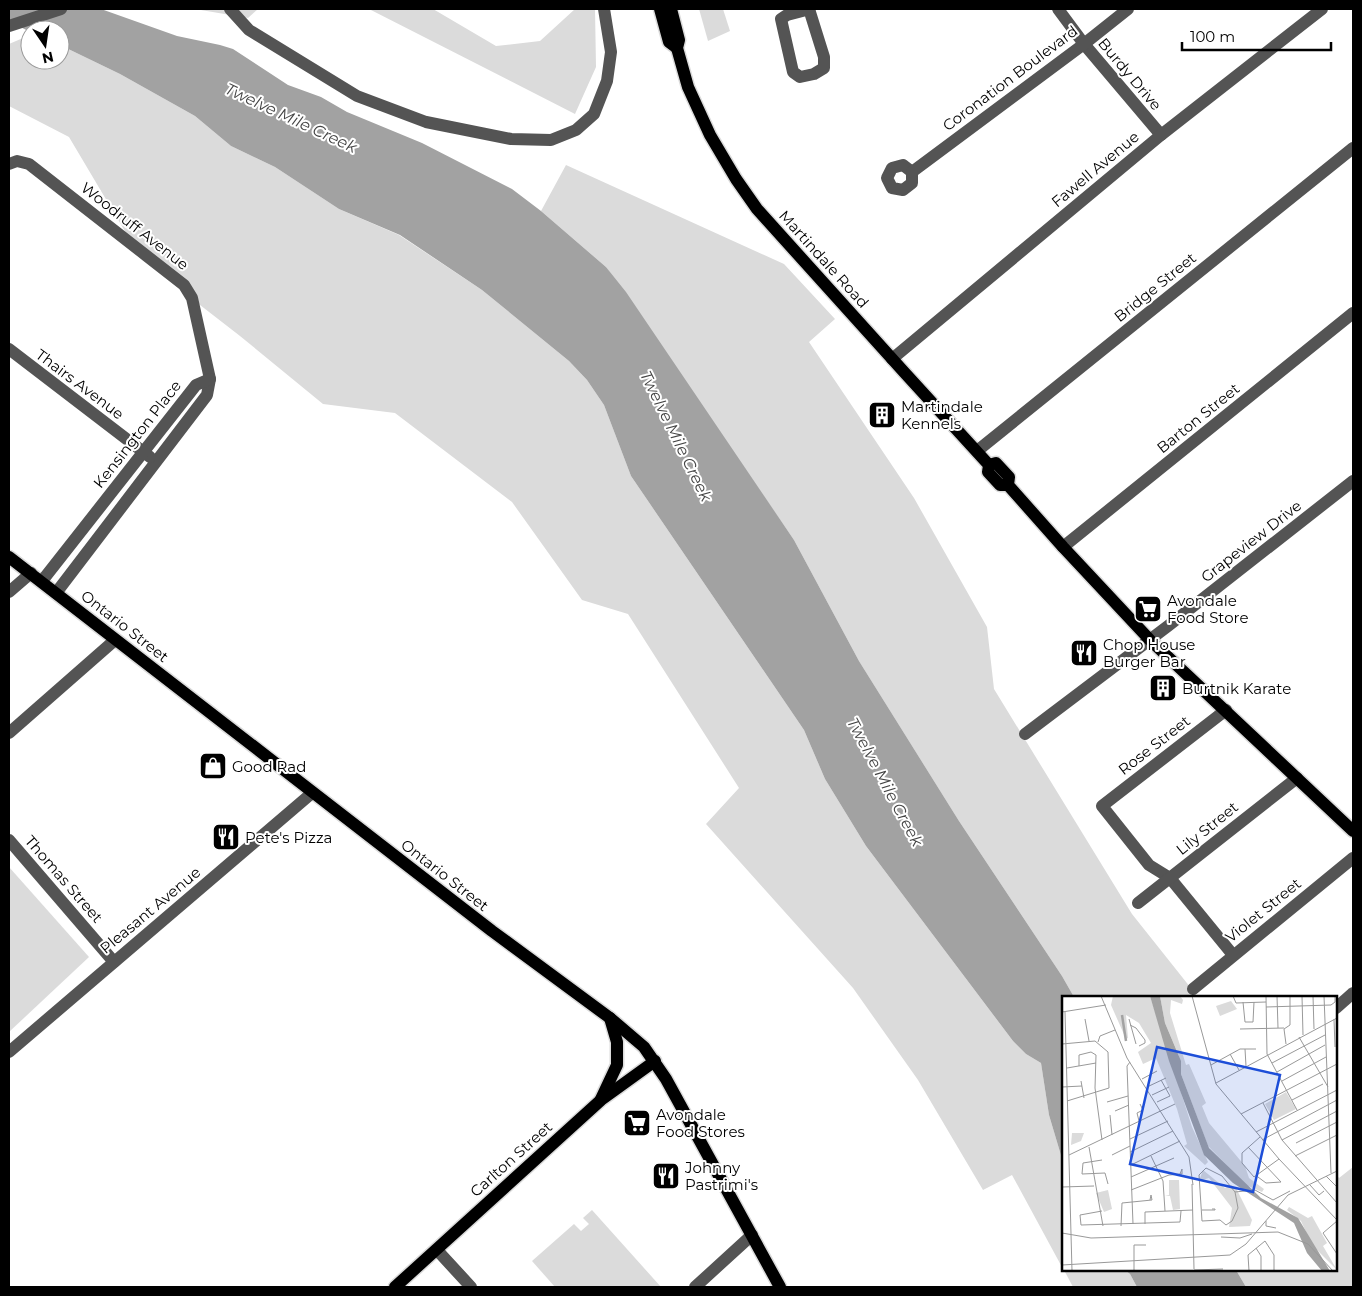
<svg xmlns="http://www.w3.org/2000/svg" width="1362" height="1296" font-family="Montserrat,sans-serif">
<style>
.green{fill:#dbdbdb}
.water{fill:#a2a2a2}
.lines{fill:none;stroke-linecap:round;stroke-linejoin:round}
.major-casing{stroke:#dbdbdb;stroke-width:15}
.minor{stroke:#545454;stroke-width:12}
.major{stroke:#000;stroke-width:12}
.labels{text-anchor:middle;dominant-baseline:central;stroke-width:4;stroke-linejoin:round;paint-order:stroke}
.street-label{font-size:15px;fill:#000;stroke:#fff}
.poi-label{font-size:15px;fill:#000;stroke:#fff;text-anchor:start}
.water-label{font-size:16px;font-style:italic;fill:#434343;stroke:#fff}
.inset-river{fill:none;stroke:#a2a2a2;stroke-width:2.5}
.inset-road{fill:none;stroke:#999;stroke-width:1}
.view{fill:#1d4ed8;fill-opacity:0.15;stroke:#1d4ed8;stroke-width:2.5}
.inset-edge{fill:none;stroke:#000;stroke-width:2.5}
</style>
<rect width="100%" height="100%" fill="#fff"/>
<g class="green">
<path d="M195,9h63l-10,9z"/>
<path d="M369,9h64l63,37 44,-5 35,-32h20l1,58 -21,47z"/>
<path d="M699,9h24l7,22 -22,10z"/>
<path d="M30,35v25h30v-15l60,29 75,42 36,30 44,21 64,42 60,26 83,55 87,71 18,19 17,25 27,71 173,254 21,49 41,67 147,195 13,13 15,9 8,52 14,47v107l-51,-94 -29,15 -65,-110 -65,-92 -147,-164 33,-36 -111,-174 -46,-14 -70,-98 -117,-89 -72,-9 -83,-68 -98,-76 -73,-123 -60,-31v-62z"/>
<path d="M566,165l218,99 51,55 -26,23 105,156 73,129 7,62 138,225 66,83h-124l-12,-21 -103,-155 -100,-160 -65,-121 -188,-273 -65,-56z"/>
<path d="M9,867l80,90 -80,75z"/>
<path d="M1353,1167v120h-107l-10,-17h100v-96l3,4z"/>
<path d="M592,1210l69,77h-106l-23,-26 42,-37 7,7 8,-7 -6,-6z"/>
<path d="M1064,1270h61l5,4 7,13h-64z"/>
</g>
<g class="water">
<path d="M9,9h92l76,27 43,9 13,4 55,36 33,12 26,15 75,31 90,46 29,22 65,56 20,25 168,248 65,121 100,160 103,155 12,21h-11v165l-14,-47 -8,-52 -15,-9 -13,-13 -147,-195 -41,-67 -21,-49 -173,-254 -27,-71 -17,-25 -18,-19 -87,-71 -82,-55 -61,-26 -64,-42 -44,-21 -36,-30 -75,-42 -60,-29v-15h-30v2l-21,-11z"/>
<path d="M1125,1270h111l10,17h-109l-7,-13z"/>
</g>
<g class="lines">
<g class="major-casing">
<g id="major">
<path d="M660,9l9,33 8,6"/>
<path d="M671,9l8,31 -2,8 11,39 22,48 26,44 21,30 147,163 85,93 -1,7 12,13h8"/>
<path d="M989,465l7,-2 13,14 -1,8 55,62 87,93 203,191"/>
<path d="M9,557l483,374 118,87 34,29 22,32 114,208"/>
<path d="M601,1099l16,-34v-23l-7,-24"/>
<path d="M395,1287l206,-187 54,-39"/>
</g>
</g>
<g class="minor">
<path d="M230,9l19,21 108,66 69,26 85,17 40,1 25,-10 18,-16 13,-33 4,-29 -7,-43"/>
<path d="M809,9l15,48v11l-10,6 -14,3 -7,-5 -12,-53 6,-4 23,-6"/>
<path d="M1058,9l26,35 77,91"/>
<path d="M9,26l52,-17"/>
<path d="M9,164l8,-3 12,3 155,121 8,13 18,81 -3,16 -151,198"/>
<path d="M903,165l9,7v11l-9,7 -11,-2 -5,-10 5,-10z"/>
<path d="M912,172l172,-128 44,-35"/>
<path d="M9,349l141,108"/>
<path d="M892,359l269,-224 161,-126"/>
<path d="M977,451l376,-303"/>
<path d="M1063,547l290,-234"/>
<path d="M42,581l154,-196 14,-6"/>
<path d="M9,592l22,-19"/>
<path d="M1226,710l-124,96 47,59 21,13 63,77"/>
<path d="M9,733l106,-93"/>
<path d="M1025,734l143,-108 185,-145"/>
<path d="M9,840l105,122"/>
<path d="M1138,903l159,-125"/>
<path d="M1193,989l160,-131"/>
<path d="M1336,1008l17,-15"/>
<path d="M9,1052l303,-259"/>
<path d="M437,1250l34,37"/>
<path d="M695,1287l57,-52"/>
</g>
<use href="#major" class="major"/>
</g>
<defs>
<g id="building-square" transform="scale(1.4375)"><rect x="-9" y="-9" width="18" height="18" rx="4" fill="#000" stroke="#fff"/><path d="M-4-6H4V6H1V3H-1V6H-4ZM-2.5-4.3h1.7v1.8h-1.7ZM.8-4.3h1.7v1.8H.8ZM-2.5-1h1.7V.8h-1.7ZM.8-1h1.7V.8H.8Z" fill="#fff"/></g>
<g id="supermarket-square" transform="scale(1.4375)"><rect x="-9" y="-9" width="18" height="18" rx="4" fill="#000" stroke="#fff"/><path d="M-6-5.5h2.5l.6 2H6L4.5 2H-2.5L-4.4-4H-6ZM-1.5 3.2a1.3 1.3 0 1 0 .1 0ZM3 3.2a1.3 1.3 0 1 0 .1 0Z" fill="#fff"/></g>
<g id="restaurant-square" transform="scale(1.4375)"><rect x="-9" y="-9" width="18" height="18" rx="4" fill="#000" stroke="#fff"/><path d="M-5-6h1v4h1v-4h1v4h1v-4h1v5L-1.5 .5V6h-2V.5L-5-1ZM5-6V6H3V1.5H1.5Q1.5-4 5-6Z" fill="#fff"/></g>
<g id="shop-square" transform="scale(1.4375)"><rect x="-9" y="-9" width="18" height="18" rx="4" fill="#000" stroke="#fff"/><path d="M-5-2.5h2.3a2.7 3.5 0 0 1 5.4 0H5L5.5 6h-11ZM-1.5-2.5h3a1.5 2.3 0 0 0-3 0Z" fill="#fff"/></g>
</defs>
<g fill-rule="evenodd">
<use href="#building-square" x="882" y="415"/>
<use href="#supermarket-square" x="1148" y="609"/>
<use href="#restaurant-square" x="1084" y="653"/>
<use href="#building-square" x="1163" y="688"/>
<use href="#shop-square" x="213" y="766"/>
<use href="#restaurant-square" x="226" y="837"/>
<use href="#supermarket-square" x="637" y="1123"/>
<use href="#restaurant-square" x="666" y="1176"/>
</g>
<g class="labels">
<g class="street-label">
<text transform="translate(1130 74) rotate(50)">Burdy Drive</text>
<text transform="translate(1010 78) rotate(-37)">Coronation Boulevard</text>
<text transform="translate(1095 169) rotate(-40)">Fawell Avenue</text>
<text transform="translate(135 226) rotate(38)">Woodruff Avenue</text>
<text transform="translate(824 259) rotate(48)">Martindale Road</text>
<text transform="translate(1155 287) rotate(-39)">Bridge Street</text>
<text transform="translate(80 384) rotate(37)">Thairs Avenue</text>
<text transform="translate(1198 418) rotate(-39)">Barton Street</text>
<text transform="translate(137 434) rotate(-52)">Kensington Place</text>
<text transform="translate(1251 541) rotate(-38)">Grapeview Drive</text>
<text transform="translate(125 626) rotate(38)">Ontario Street</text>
<text transform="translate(1154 745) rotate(-38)">Rose Street</text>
<text transform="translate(1207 828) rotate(-39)">Lily Street</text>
<text transform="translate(445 875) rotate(38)">Ontario Street</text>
<text transform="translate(64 879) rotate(49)">Thomas Street</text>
<text transform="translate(150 910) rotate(-40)">Pleasant Avenue</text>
<text transform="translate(1263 910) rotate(-39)">Violet Street</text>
<text transform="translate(511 1159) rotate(-42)">Carlton Street</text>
</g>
<g class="poi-label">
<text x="901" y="406">Martindale<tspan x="901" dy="17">Kennels</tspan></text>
<text x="1167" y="600">Avondale<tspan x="1167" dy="17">Food Store</tspan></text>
<text x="1103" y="644">Chop House<tspan x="1103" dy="17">Burger Bar</tspan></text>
<text x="1182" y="688">Burtnik Karate</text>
<text x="232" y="766">Good Rad</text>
<text x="245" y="837">Pete's Pizza</text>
<text x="656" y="1114">Avondale<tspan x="656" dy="17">Food Stores</tspan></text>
<text x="685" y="1167">Johnny<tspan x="685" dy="17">Pastrimi's</tspan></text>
</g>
<g class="water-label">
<text transform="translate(291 118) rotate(25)">Twelve Mile Creek</text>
<text transform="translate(676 436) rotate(64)">Twelve Mile Creek</text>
<text transform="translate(885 782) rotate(62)">Twelve Mile Creek</text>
</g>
</g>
<g transform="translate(1062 996)">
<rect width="275" height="275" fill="#fff"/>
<path d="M51,0h37l42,131 16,35 -3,3 -21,-19 3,-2 -10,-35 -21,-51 -13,6 -5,-12 13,-9 -12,-20 -13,-8 2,23 -2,1 -15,-34zM98,0h20l3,4 -1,4 -11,-4 -1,13 16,52 3,-1 17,39 -4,3 7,17 36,43 4,12 15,11 -2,3 -16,-7 -38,-39 -27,-72 -2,-18 -14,-33zM169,5l6,8 -17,7 -4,-10zM224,96l10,17 -22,11 -9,-16zM22,137l-3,8 -10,4 1,-12zM141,174l22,18 6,-3 5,3 16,32 -2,6 -21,1 3,-19 -23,-30 -10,3zM107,184h10l1,29 -7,1 -3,-14h-5l4,-1zM46,194l4,19 -8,3 -8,-19zM227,211l19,11 4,-2 15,27 -4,3 14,24 -25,-25 -11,-24 -14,-11z" fill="#dbdbdb"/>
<path d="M88,0h10l5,27 16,38v13l28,74 52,50 37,20 32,53h-8l-15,-18 -13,-30 -61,-40 -29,-28 -35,-94z" fill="#a2a2a2"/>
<path class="inset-river" d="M60,19l4,26"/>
<path class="inset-road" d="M39,0l26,62 62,99 4,28M130,0l24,88 63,75 58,61M171,0l3,7 30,-1M204,0l1,58 30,56M215,0l1,32M240,0l1,39M251,0l1,33M262,0l7,177M181,6l2,20h8l1,-20M204,11l65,-2 4,-3v-6M0,16l44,-7M3,16l7,259M23,23l4,22M67,23l7,25M272,23l1,28M68,29l6,3 9,12v3l-6,3M178,33l44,-1M222,33l6,-4v-29M222,33l2,15M237,41l29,50M36,46l2,-6 15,-6M0,48l33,-3 13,11 1,36 -42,13M183,53l1,17M168,58l9,16M68,66l-3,4 6,158M210,67l53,-28M149,69l29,-16h16M17,70v-11l12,-3 5,3 -1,33 7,52M5,72l29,-5M215,76l48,-27M80,83l15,-8M19,85l3,17M220,85l44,-24M154,87l121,-65M0,91l20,-1M85,91l19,-9M90,99l17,-8M230,104l31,-16M45,106l21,-6M95,106l13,-6 -9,-16M201,107l19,37 55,63M53,115l14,-6M179,118l96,-50M48,119l2,20M77,125l-2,-8 6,-3 -3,-6M194,136l81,-42M68,143l38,-18M200,144l75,-40M220,144l55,-29M234,147l41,-21M27,151l14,79M186,151l33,35 -15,1 -8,-6M68,156l43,-21M180,157v10l12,14 25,-18M180,157l18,-16M7,159l106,-51M50,159l18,-9M89,160l12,25 2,30M233,160l42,-21M40,164l-19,3 -1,11 23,-1 3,11M69,169l49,-24M144,172l16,8 13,16 3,16 -6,13 -6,4 -6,-5 -18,1 -3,-46zM264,180l11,11M69,181l43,-19M130,188l2,85M248,189l9,10 5,-4M0,191l32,-1M69,194l38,-15 13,-1v-5l-2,5M173,196l20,-2 18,10 17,-9M140,214h13v-1h-3M40,215l-22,4 1,10 99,-3 1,-11M204,225v5l10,2M275,225l-14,12 14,21M83,228v-12l48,-2M59,230l1,-23 30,-3 -1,-5 -1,5M0,237l29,5 187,-6 30,12 25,27M159,241l19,1 12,-4M194,252l5,8v15M0,269l168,-10 16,-11 42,-49 49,-24M132,274l29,-1M72,275v-26h12M187,275l-1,-16 17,-14 9,14v16"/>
<path class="view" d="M95,51l123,28 -27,117 -123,-28z"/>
<rect width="275" height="275" class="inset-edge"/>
</g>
<rect width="1362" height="1296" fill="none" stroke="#000000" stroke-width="20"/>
<g transform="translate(45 45) rotate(167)"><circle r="24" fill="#ffffff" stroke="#999999"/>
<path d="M0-4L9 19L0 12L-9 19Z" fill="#000000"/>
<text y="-8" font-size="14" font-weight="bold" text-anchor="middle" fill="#000000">N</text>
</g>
<path d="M1182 42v8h149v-8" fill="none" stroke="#000000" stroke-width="2.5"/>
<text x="1190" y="42" font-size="15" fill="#000000" stroke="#ffffff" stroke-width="4" paint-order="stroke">100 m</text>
</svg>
